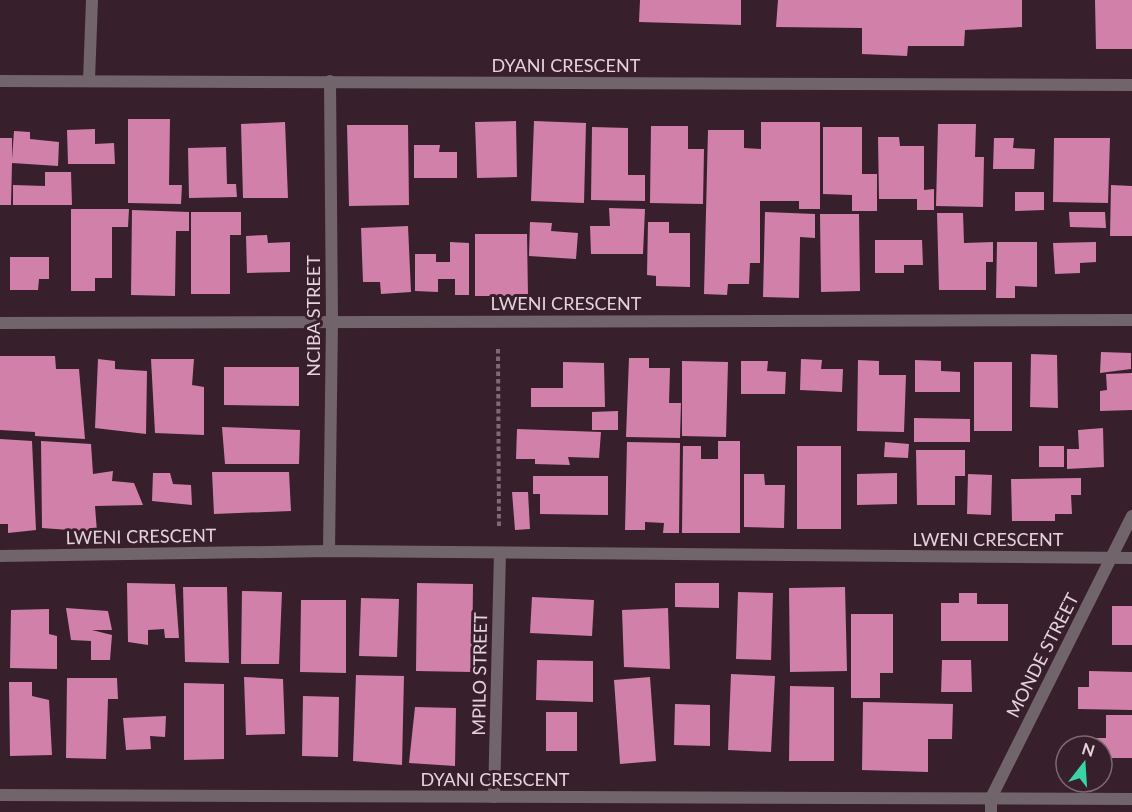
<svg xmlns="http://www.w3.org/2000/svg" width="1132" height="812" font-family="Lato,sans-serif">
<style>
.building{fill:#d180aa}
.lines{fill:none;stroke-linecap:round;stroke-linejoin:round}
.path{stroke:#7f6974;stroke-width:4;stroke-dasharray:4.5 3;stroke-linecap:butt}
.lane{stroke:#71646a;stroke-width:12}
.street{stroke:#71646a;stroke-width:12}
.labels{text-anchor:middle;dominant-baseline:central;stroke-width:6;stroke-linejoin:round;paint-order:stroke}
.street-label{font-size:18px;fill:#e4d3db;stroke:#381f2c}
</style>
<rect width="100%" height="100%" fill="#381f2c"/>
<g class="building">
<path d="M640,0h101v25l-102,-3z"/>
<path d="M778,0h244v27l-57,3 -1,16h-56l-1,10 -45,-2v-26l-86,-1z"/>
<path d="M1095,0h37v49h-36z"/>
<path d="M128,119h42l-1,66h13l-1,19 -53,-1z"/>
<path d="M516,121l1,56 -40,1 -2,-56z"/>
<path d="M534,121l52,2 -2,80 -53,-2z"/>
<path d="M285,122l3,76h-45l-2,-74z"/>
<path d="M761,122h59v87h-21v-8h-39v62h-10l-1,21h-21l-1,11 -23,-1 4,-164h36v18l17,1z"/>
<path d="M938,124h38l-1,33h9l-1,50 -47,-1z"/>
<path d="M347,125h61l1,80 -60,1z"/>
<path d="M651,126h37v23h16l-1,55 -53,-1z"/>
<path d="M592,127l36,1v47h17v26l-54,-1z"/>
<path d="M823,127h39v47h15v37h-25v-16l-29,-1z"/>
<path d="M95,129v15l19,-1 1,21h-47l-1,-34z"/>
<path d="M14,131l16,1v7l29,3 -1,24 -46,-3 -1,42h-11v-67h12v21z"/>
<path d="M878,137h21l1,9h24v44l10,-1v21h-17v-11h-38z"/>
<path d="M994,138h20l-1,10 22,1 -1,20h-41z"/>
<path d="M1054,138h56l-2,65 -55,-1z"/>
<path d="M414,145h26l-1,7h18v26h-43z"/>
<path d="M226,147l1,37h9l1,13 -48,1 -1,-50z"/>
<path d="M45,172h26l1,33h-59v-20l32,1z"/>
<path d="M1111,185l21,1v50h-22z"/>
<path d="M1015,192h29v18l-29,1z"/>
<path d="M609,208l36,1 -2,45h-52l-1,-28h20z"/>
<path d="M71,209h58l-1,18h-16v51h-17v13h-24z"/>
<path d="M132,210l57,2v19h-13l-1,65 -44,-1z"/>
<path d="M191,212h50v23h-11v59h-39z"/>
<path d="M765,212l50,2v24l-15,-1 -1,61 -36,-1z"/>
<path d="M1069,212h36l1,16 -36,-1z"/>
<path d="M937,213h26l1,30 29,-1v20h-7v28h-47z"/>
<path d="M820,214h39l1,77 -39,1z"/>
<path d="M530,222l22,1 -1,8 27,2 -2,26 -47,-3z"/>
<path d="M648,222h21v11h21v54l-34,-1v-10l-9,-1z"/>
<path d="M408,226l3,66 -30,2 -1,-12h-17l-2,-54z"/>
<path d="M475,234h52l1,62h-53z"/>
<path d="M267,235l1,8 22,-1v30l-43,1 -1,-37z"/>
<path d="M875,240h47l1,25h-19v8h-29z"/>
<path d="M450,242l19,1v52h-14v-16h-17v13l-23,-1v-37h21v8h14z"/>
<path d="M997,242h40v45l-22,-1v12h-19z"/>
<path d="M1096,242v20l-16,1v10l-25,1 -2,-31z"/>
<path d="M10,257h39v22h-10l-1,11h-28z"/>
<path d="M1101,352l30,1v16l-31,4z"/>
<path d="M1031,354l26,1 1,53 -28,-1z"/>
<path d="M0,356h55l1,13h23l6,70 -50,-3v-4l-35,-2z"/>
<path d="M629,358h20v10h21l-1,35h12l-1,35 -54,-1z"/>
<path d="M98,359l17,2v8l32,2 -1,63 -51,-6z"/>
<path d="M151,359h43l-2,26 12,2v48l-49,-2z"/>
<path d="M801,359l21,1 -1,9h22l-1,23 -42,-2z"/>
<path d="M858,360l21,1v14h27l-2,57 -47,-1z"/>
<path d="M915,360l26,1v10l19,1v20h-45z"/>
<path d="M682,361l46,1 -2,75 -44,-1z"/>
<path d="M741,361h27l-1,10 19,1 -1,22h-44z"/>
<path d="M563,362l41,1 1,44h-74v-19h32z"/>
<rect x="974" y="362" width="38" height="69"/>
<path d="M224,367h75v39l-75,-1z"/>
<path d="M1132,373v37l-32,1v-20l7,-1 -1,-16z"/>
<path d="M618,411v19h-26v-18z"/>
<path d="M914,418l56,1v23h-56z"/>
<path d="M222,427l78,3 -1,34h-74z"/>
<path d="M1103,428l1,39 -37,2v-20h12l-1,-19z"/>
<path d="M517,429l84,3 -2,26 -31,-1 2,8 -35,-1v-5h-19z"/>
<path d="M0,439l32,2 4,89 -28,3v-9h-8z"/>
<path d="M41,441l50,3 2,30 20,-3 -1,10 22,2 9,22 -48,1 2,26 -55,-4z"/>
<path d="M718,441h22v92h-58l1,-87h18v13h17z"/>
<path d="M627,442l53,1 -1,90h-16l1,-10 -19,-1v8h-20z"/>
<path d="M885,442l24,2 -1,14 -24,-1z"/>
<rect x="797" y="446" width="44" height="83"/>
<rect x="1039" y="446" width="25" height="21"/>
<path d="M916,450h49v26h-10v29h-38z"/>
<path d="M212,472h77l2,39 -77,3z"/>
<path d="M153,473h17l3,11 18,1 1,20 -40,-4z"/>
<path d="M897,473v31l-40,1v-31z"/>
<path d="M744,474h20l1,11h20l-1,43 -40,-1z"/>
<path d="M968,474l24,1 -1,40 -24,-1z"/>
<path d="M533,476h75v39l-68,-1v-20h-7z"/>
<path d="M1081,478v17h-10l1,19h-17v7h-43l-1,-42z"/>
<path d="M512,492h16l2,37 -15,1z"/>
<path d="M127,583l48,1 4,54h-14l-1,-9 -16,1v15l-20,-3z"/>
<path d="M417,583l56,1 -1,88 -56,-1z"/>
<path d="M675,583h44v25l-44,-1z"/>
<path d="M183,587h44l2,76 -44,-1z"/>
<path d="M845,587l2,84 -57,1 -1,-84z"/>
<path d="M242,591l40,1 -3,72h-38z"/>
<path d="M738,592l35,1 -2,67 -35,-1z"/>
<path d="M959,593h18v11h31v37h-67v-38h18z"/>
<path d="M532,597l62,3 -2,36 -62,-3z"/>
<path d="M361,598l38,1 -2,58 -38,-1z"/>
<path d="M301,600h45v73l-46,-1z"/>
<rect x="1112" y="606" width="20" height="39"/>
<path d="M66,608l42,3 4,19h-20l20,5 -2,25h-19v-19l-20,-1z"/>
<path d="M668,608l2,61 -46,-2 -2,-57z"/>
<path d="M49,609v25l8,2v33l-47,-1 1,-58z"/>
<path d="M851,614h42v59h-13v25h-29z"/>
<path d="M537,660l56,1v41l-57,-2z"/>
<path d="M942,660h29l1,32h-31z"/>
<path d="M1089,671l43,1v38l-54,-1v-22h11z"/>
<path d="M731,674l44,2 -4,76 -43,-2z"/>
<path d="M356,675l48,1 -2,89 -49,-4z"/>
<path d="M244,677l39,2 2,55 -39,1z"/>
<path d="M650,677l6,84 -36,3 -6,-84z"/>
<path d="M67,678h50l1,21h-10l-2,60 -40,-1z"/>
<path d="M9,682h23v14l17,4 3,55 -42,1z"/>
<path d="M184,683l40,1v75l-40,1z"/>
<path d="M790,686l44,1v74h-45z"/>
<path d="M303,696l36,1 -1,60 -36,-1z"/>
<path d="M863,702l90,2 -1,35h-24v33l-66,-2z"/>
<path d="M675,704l35,1v41l-36,-1z"/>
<path d="M415,707l41,1 -1,58 -46,-3z"/>
<rect x="546" y="712" width="31" height="39"/>
<path d="M1106,715h26v43h-30v-12h-27v-8h31z"/>
<path d="M166,716l-1,21 -15,-1 1,13 -25,1 -3,-32z"/>
</g>
<g class="lines">
<path class="path" d="M498,349l1,178"/>
<path class="lane" d="M89,80l3,-80"/>
<g class="street">
<path d="M0,81l1132,4"/>
<path d="M0,323l1132,-3"/>
<path d="M329,551l3,-230 -2,-240"/>
<path d="M0,556l329,-5 803,7"/>
<path d="M0,795l1132,4"/>
<path d="M494,797l6,-244"/>
<path d="M991,812v-14l141,-282"/>
</g>
</g>
<g class="labels">
<g class="street-label">
<text x="566" y="65">DYANI CRESCENT</text>
<text x="566" y="303">LWENI CRESCENT</text>
<text transform="translate(313 316) rotate(-90)">NCIBA STREET</text>
<text transform="translate(141 536) rotate(-1)">LWENI CRESCENT</text>
<text x="988" y="539">LWENI CRESCENT</text>
<text transform="translate(1042 655) rotate(-63)">MONDE STREET</text>
<text transform="translate(479 674) rotate(-89)">MPILO STREET</text>
<text x="495" y="779">DYANI CRESCENT</text>
</g>
</g>
<g transform="translate(1084 764) rotate(17)"><circle r="28" fill="#381f2c" stroke="#7d6772" stroke-width="1.5"/>
<path d="M0-4.5L10 22L0 15L-10 22Z" fill="#38d4a6"/>
<text y="-9" font-size="16" font-weight="bold" text-anchor="middle" fill="#e4d3db">N</text>
</g>
</svg>
